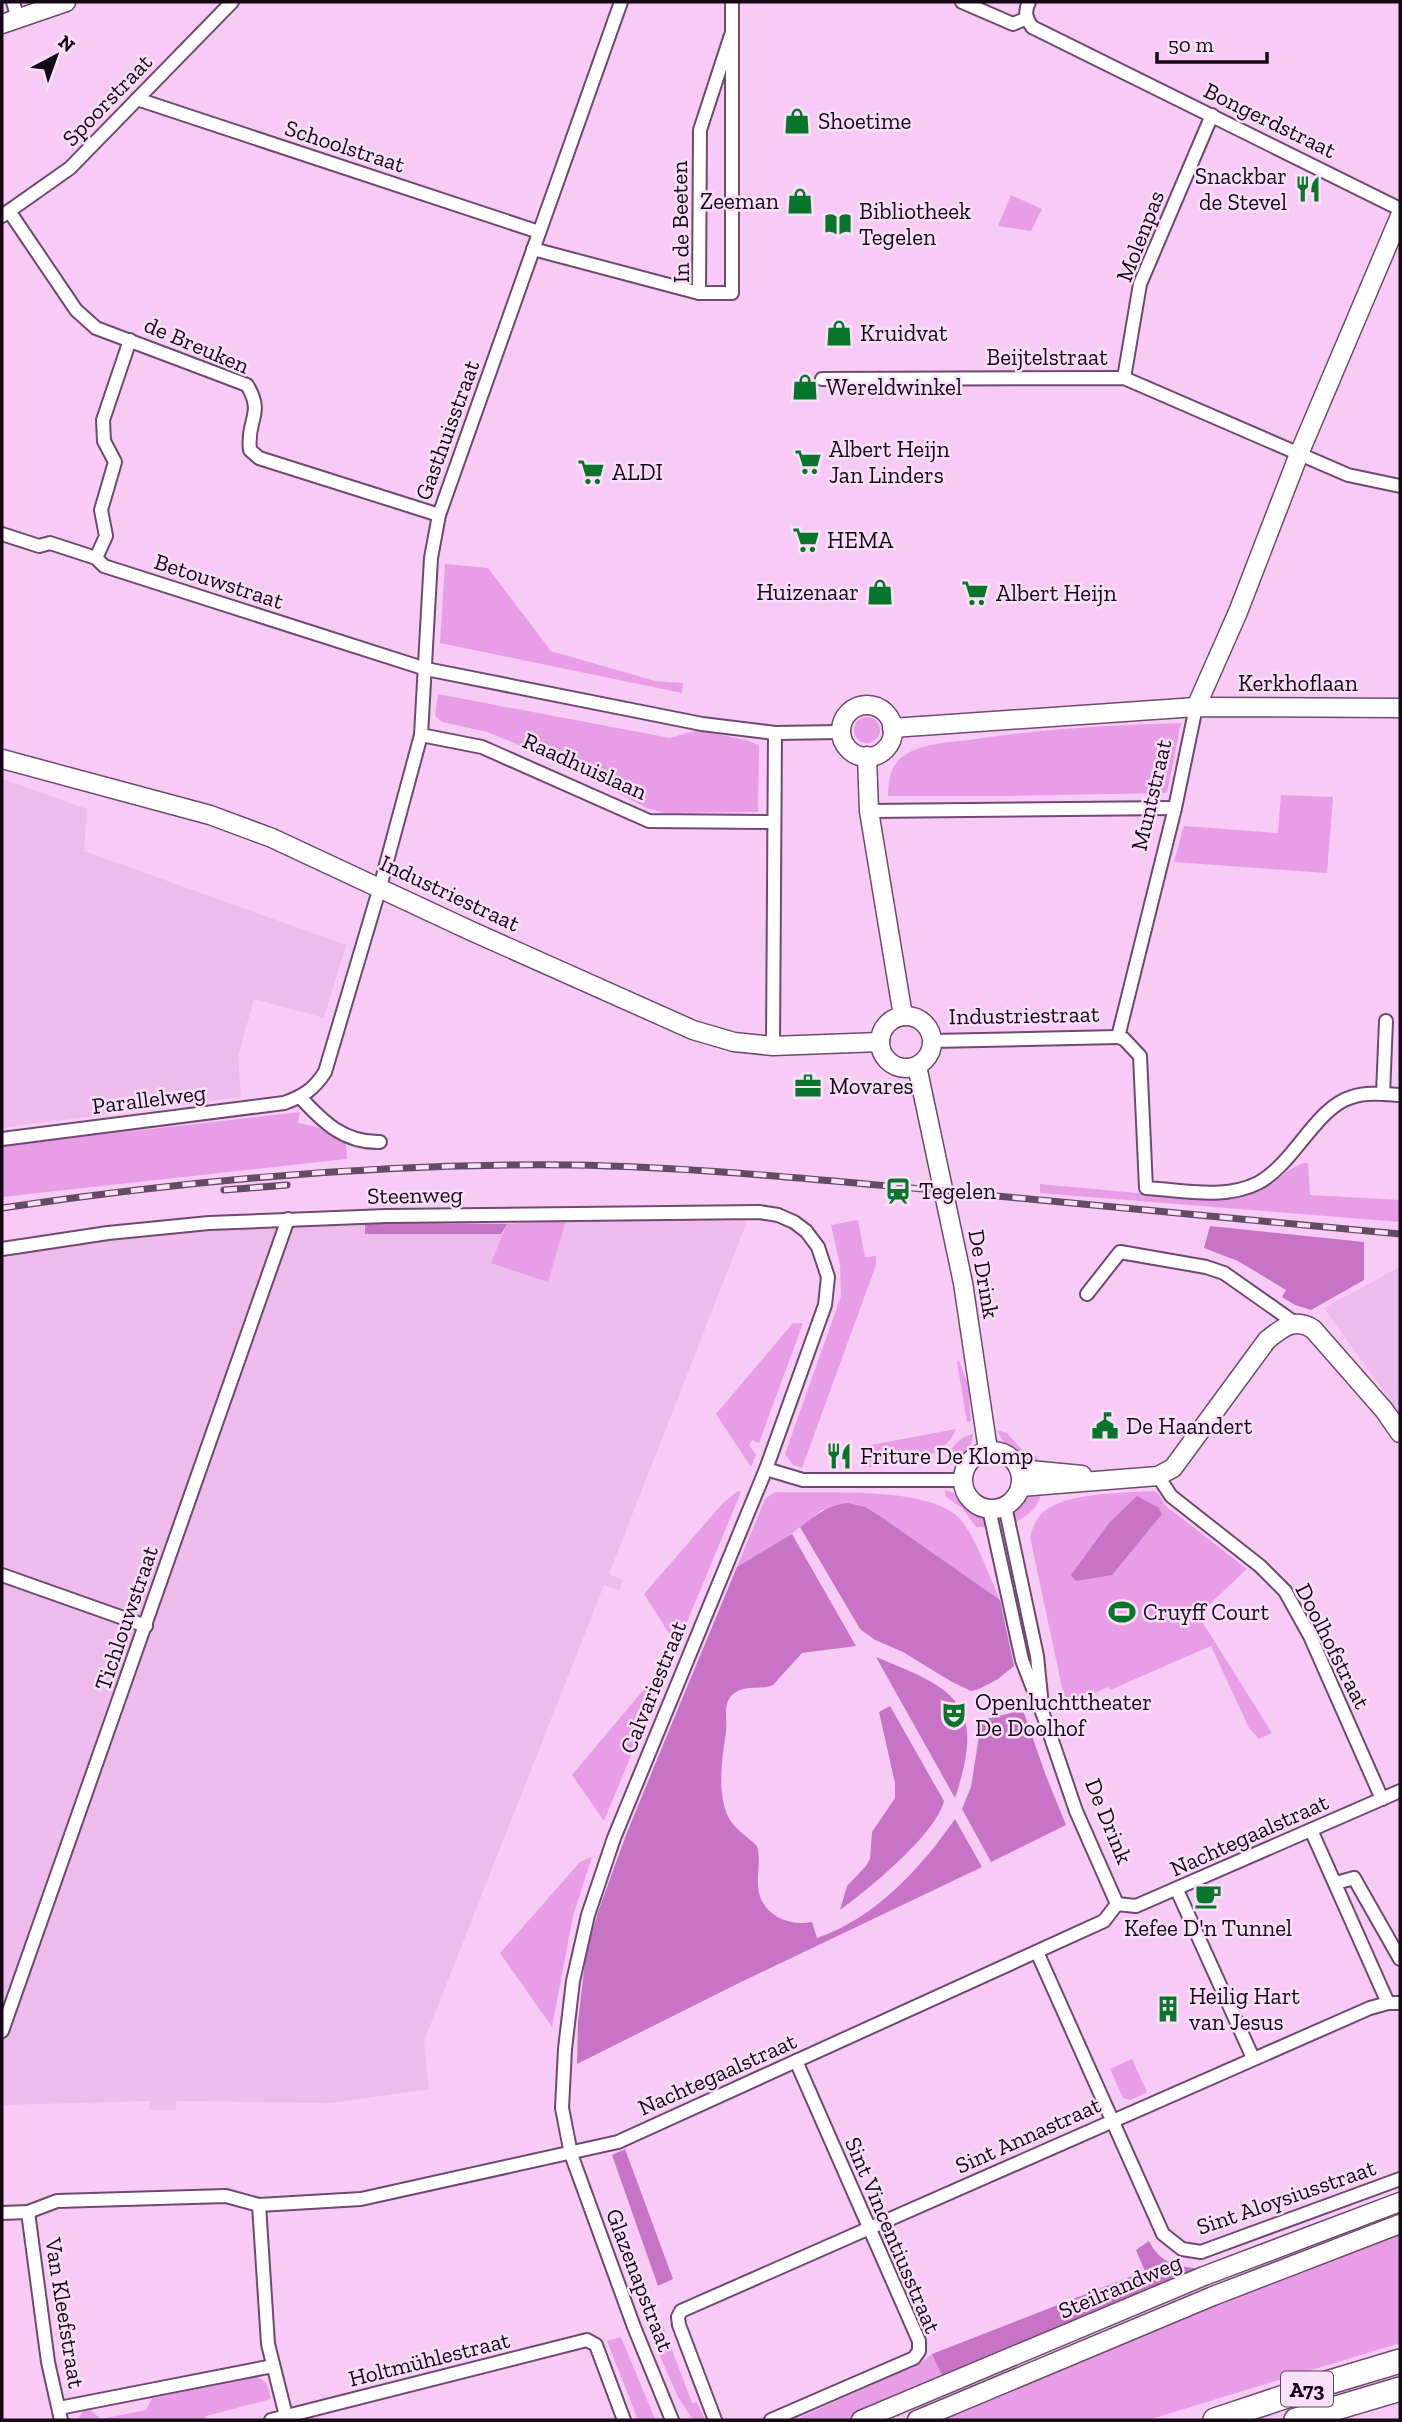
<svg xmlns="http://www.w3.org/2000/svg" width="1402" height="2422" font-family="'Zilla Slab',serif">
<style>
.built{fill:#edbcec}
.green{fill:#e89ee7}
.forest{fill:#c774c7}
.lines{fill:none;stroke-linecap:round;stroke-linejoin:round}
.street-casing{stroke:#6f496f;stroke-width:16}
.secondary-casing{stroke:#6f496f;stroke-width:21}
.highway-casing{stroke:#6f496f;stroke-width:26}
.street{stroke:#fff;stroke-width:12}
.secondary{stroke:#fff;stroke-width:18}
.highway{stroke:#fff;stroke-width:23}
.rail-casing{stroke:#644b64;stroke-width:7}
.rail{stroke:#fadff9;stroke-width:4.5;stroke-dasharray:13;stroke-linecap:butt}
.labels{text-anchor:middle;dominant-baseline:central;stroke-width:5;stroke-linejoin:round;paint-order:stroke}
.shield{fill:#fadff9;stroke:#5a485a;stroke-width:2}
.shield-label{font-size:21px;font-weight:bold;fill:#160716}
.street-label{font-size:23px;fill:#160716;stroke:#fadff9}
.poi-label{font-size:23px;fill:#160716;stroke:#fadff9;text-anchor:start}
</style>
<rect width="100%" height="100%" fill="#f7cbf6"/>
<g class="built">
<path d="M2,779l85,30 -3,42 262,94 -22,73 -70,-19 -16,57 3,41 -239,31z"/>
<path d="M748,1219l-139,355 14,6 -4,10 -15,-5 -180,456 5,48 -98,14 -155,-2v9h-26l-1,-9 -147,4v-847l152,-31z"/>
<path d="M1400,1267v147l-76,-106z"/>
</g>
<g class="green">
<path d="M1011,195l31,14 -11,22 -33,-5z"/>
<path d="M445,564l43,4 63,83 104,30 28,2 -1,10 -242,-50z"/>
<path d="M438,694l232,44 28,-8 48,10 13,5 -1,67 -94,1 -17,-5 -106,-54 -54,-22 -45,-10 -7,-6z"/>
<circle cx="867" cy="730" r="13"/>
<path d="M1181,723l-14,70 -158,3h-121c1,-16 1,-28 14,-39 17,-13 46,-15 67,-17 70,-11 141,-15 212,-17z"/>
<path d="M1281,795l52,2 -6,76 -153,-11 10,-36 94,7z"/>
<path d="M300,1112l-2,11 19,4 29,17 1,15 -345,38v-51z"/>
<path d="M1303,1163h5l2,32 90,5v22l-360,-29v-9l173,16 35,-4 25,-13 16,-13z"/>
<path d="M566,1220l-18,62 -57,-19 16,-39z"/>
<path d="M858,1220l7,37 11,-1v9l-74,203 -10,-4 -7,-10 56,-158 -1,-31 -9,-40z"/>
<path d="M793,1323h10l-44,120 -7,-3 -3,5 7,10 -5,12 -35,-53z"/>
<path d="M959,1361l9,24 3,36 -4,1 -10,-60z"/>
<path d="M956,1429c-12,33 -63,38 -93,38l-3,-20z"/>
<path d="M997,1430l10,3 16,18 14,6 3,9c-17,-5 -36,-18 -43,-36z"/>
<path d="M973,1434c-1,17 -12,28 -28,33 0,-14 14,-31 28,-33z"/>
<path d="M945,1490c16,4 37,21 44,37h-13l-14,-19 -16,-11z"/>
<path d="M738,1491l3,1 -64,154 -33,-52 79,-91z"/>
<path d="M1041,1491c0,15 -15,27 -29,32 0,-19 11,-29 29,-32z"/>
<path d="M1153,1491l5,2 8,13 81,63 -49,46 74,118 -13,6 -10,-11 -38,-82 -101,44 -2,-3 -42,19 -36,-169c2,-7 4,-14 9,-20 18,-25 85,-24 114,-26z"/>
<path d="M775,1492c45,2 153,-7 184,26 16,17 31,60 41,82l-117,-82 -61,-8 -40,31 -45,26 28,-68z"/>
<path d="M665,1673l-61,148 -32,-46 79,-94z"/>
<path d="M592,1857l-19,59 -21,111 -52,-74 80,-91z"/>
<path d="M1132,2059l15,33 -16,8 -8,-2 -13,-29z"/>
<path d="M1400,2228v115l-252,77h-213l289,-123z"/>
<path d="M662,2323l30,80 5,-1 8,18h-12l-15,-23 -29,-66 3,-5z"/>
<path d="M621,2337l34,82v1h-17l-31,-79z"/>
<path d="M932,2354l13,28 -96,38h-55l127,-57z"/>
<path d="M257,2377c11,4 12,12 14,22l-65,17 -2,4h-126l5,-9 7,-1 11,9 45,-9 6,-12z"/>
</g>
<g class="forest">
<path d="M365,1223l142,1 -6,10h-136z"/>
<path d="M1210,1226l154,16v38l-53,30 -16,-5 -13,-8 4,-7 -48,-29 -34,-13z"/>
<path d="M1137,1496l22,12 3,6 -50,61 -36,6 -5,-6 38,-52z"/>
<path d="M848,1503l17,4 18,11 117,82 14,66 -16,13 -19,10 -8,2 -19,-9 -49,-30 -28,-12 -15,-11 -60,-102c16,-12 28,-22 48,-24z"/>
<path d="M792,1534l64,112 -54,7 -29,32c-11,5 -26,0 -37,7 -15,9 -8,26 -10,40 -4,28 -9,56 1,82 6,15 19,21 30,32 4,14 0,25 1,40 2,28 29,41 54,36l5,16c57,-19 105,-71 138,-119l27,48 -245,117 -160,80 1,-42 8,-70 13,-43 27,-74 44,-107 67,-161z"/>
<path d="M876,1657c82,33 110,47 79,141z"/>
<path d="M890,1706l54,95c-8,33 -75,88 -104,109l7,-24 19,-20 4,-7 2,-27 23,-34v-15l-16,-71z"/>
<path d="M1023,1710l23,66 20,49 -75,37 -29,-53 9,-22 10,-64 5,-4z"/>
<path d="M625,2149l48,130 -15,7 -46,-131z"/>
<path d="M1149,2241c11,23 29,25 52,28l-66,26 -190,87 -13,-28 213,-83 -9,-21z"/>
</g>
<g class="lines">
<g class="street-casing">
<g id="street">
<path d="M13,2l5,17"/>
<path d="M962,2l51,22 14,-6"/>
<path d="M1029,2c-5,10 -3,16 3,25l368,182"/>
<path d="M731,35l-31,95 -1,163h33v-291"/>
<path d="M137,99l402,133"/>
<path d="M9,211l67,99 20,18 151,57c18,30 -1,34 3,65l9,8 180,57"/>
<path d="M2,216l68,-48 162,-166"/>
<path d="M533,249l166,44"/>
<path d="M1124,378l16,-94 72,-169"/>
<path d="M822,379l302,-1 224,97 52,11"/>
<path d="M2,534l37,12 11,-3 46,15 8,8 322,103 276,55 73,9 66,-1"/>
<path d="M96,558l10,-22 -5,-26 14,-48 -11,-21 -1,-21 27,-80"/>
<path d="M1196,707l-21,101 -57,229 6,2 16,17 6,132c35,2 79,12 112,-5 36,-19 58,-76 94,-86 14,-5 33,-3 48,-2"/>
<path d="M421,735l61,12 167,74 125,1"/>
<path d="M869,811l306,-3"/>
<path d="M932,1041l186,-4"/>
<path d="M773,1046l2,-313"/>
<path d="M1383,1094l3,-73"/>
<path d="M300,1097c23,25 44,46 80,45"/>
<path d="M2,1139l282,-36c20,-7 30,-14 41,-31l55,-185 41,-152 10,-177 8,-43 182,-513"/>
<path d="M2,1249l106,-16 101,-10 177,-7 373,-4 19,3 16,7 12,9 12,16 10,30 -3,28 -59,164 -152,369 -26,77 -15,66 -8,68 -3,59 9,46 63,173 38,93"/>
<path d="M1087,1294l33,-42 86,15 18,6 71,50"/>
<path d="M766,1469l37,11h160"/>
<path d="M1158,1476l13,20 89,70 25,25 25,45 72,163"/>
<path d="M1005,1506l32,150 4,40"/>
<path d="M989,1509l33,151 22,57 32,94 41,93"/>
<path d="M2,1575l144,51"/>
<path d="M1311,1830l77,173"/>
<path d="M1336,1883l18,-5 46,81"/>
<path d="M1177,1890l76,168"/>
<path d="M1117,1904l19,2 264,-115"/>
<path d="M1037,1952l126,282 19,15 19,3 199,-73"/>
<path d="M2,2031l286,-812"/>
<path d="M259,2205l9,139 19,76"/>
<path d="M28,2212l20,150 13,58"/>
<path d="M2,2213l26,-1 29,-11 169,-5 33,9 102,-6 257,-57 486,-221 13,-17"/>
<path d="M59,2408l214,-42"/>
<path d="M271,2420l316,-80 9,5 28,75"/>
<path d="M715,2420l-36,-95 -1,-8 3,-6 689,-303 18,-5h12"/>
<path d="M771,2420l143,-62 5,-7v-10l-123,-280"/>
</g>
</g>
<g class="secondary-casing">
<g id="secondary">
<path d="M2,24l64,-22"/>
<circle cx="867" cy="731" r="26"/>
<path d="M1196,707l42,-95 61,-158 101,-238"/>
<path d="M892,728l304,-21 204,1"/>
<path d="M867,756l2,55 34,205"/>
<path d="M2,759l208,56 62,23 197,92 224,100 41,12 39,4 107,-4"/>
<circle cx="906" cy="1042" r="26"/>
<path d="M917,1066l46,217 25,167"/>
<circle cx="992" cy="1480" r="29"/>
<path d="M1019,1469l63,6"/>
<path d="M1020,1487l138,-11 15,-8 94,-128c15,-12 28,-23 46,-11l71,81 16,23"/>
<path d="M861,2420l343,-144 196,-74"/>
<path d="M917,2420l296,-124 187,-72"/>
</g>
</g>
<g class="highway-casing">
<g id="highway">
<path d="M1215,2420l105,-35 80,-24"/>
<path d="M1296,2420l104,-31"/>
</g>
</g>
<use href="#street" class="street"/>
<use href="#secondary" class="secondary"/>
<use href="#highway" class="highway"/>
<g class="rail-casing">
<g id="rail">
<path d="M224,1190l63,-5"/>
<path d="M2,1208c188,-28 378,-45 569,-43 125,2 249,15 373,26 152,14 304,29 456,43"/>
</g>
</g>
<use href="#rail" class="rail"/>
</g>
<defs>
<g id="shop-bare" transform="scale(2.1)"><path d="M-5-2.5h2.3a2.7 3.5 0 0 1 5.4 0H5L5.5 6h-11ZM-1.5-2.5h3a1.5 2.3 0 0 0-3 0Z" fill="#07762a" stroke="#fadff9" stroke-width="2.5" paint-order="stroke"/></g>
<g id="restaurant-bare" transform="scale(2.1)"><path d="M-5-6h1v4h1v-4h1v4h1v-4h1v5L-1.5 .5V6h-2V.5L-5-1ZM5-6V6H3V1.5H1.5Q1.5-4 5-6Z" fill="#07762a" stroke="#fadff9" stroke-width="2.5" paint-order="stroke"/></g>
<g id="library-bare" transform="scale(2.1)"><path d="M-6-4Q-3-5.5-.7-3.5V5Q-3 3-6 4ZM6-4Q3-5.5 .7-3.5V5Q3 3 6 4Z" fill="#07762a" stroke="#fadff9" stroke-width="2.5" paint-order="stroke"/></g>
<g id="supermarket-bare" transform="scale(2.1)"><path d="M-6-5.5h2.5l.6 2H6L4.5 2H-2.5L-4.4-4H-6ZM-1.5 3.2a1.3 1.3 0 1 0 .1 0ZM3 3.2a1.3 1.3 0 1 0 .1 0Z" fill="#07762a" stroke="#fadff9" stroke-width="2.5" paint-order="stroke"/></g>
<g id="office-bare" transform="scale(2.1)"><path d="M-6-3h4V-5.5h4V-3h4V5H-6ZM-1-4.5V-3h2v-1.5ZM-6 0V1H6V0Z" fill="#07762a" stroke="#fadff9" stroke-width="2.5" paint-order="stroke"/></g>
<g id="station-bare" transform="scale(2.1)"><path d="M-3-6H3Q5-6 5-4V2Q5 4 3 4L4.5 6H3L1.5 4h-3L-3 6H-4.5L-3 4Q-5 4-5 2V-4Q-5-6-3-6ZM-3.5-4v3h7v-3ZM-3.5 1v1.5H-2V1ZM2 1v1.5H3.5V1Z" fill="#07762a" stroke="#fadff9" stroke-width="2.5" paint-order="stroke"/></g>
<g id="civic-bare" transform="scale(2.1)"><path d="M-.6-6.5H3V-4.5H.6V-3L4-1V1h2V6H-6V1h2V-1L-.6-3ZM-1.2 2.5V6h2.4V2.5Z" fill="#07762a" stroke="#fadff9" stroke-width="2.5" paint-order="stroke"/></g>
<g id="stadium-bare" transform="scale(2.1)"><path d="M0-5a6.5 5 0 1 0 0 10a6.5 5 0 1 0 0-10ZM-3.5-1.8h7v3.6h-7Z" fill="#07762a" stroke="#fadff9" stroke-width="2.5" paint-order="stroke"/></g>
<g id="theatre-bare" transform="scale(2.1)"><path d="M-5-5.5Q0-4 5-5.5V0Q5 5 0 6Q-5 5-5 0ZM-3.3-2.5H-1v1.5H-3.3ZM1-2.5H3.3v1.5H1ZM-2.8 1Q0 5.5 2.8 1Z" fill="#07762a" stroke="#fadff9" stroke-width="2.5" paint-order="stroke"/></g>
<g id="cafe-bare" transform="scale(2.1)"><path d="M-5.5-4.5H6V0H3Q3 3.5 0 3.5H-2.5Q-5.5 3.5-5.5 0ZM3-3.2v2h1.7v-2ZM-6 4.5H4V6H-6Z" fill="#07762a" stroke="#fadff9" stroke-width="2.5" paint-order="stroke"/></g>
<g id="building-bare" transform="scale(2.1)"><path d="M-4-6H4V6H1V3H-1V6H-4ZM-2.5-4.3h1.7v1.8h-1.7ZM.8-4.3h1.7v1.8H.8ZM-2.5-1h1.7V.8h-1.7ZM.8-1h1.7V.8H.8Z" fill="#07762a" stroke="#fadff9" stroke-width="2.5" paint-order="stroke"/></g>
</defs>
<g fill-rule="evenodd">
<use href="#shop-bare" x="797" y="121"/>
<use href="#restaurant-bare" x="1308" y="189"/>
<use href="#shop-bare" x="800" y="201"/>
<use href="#library-bare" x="838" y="224"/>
<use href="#shop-bare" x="839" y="333"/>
<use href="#shop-bare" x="805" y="387"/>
<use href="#supermarket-bare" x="808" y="462"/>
<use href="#supermarket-bare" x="591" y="472"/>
<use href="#supermarket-bare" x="806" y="540"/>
<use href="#shop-bare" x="880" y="592"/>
<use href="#supermarket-bare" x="975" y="593"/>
<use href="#office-bare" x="808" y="1086"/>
<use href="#station-bare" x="898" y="1191"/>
<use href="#civic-bare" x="1105" y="1426"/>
<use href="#restaurant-bare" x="839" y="1456"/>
<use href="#stadium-bare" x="1122" y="1612"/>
<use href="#theatre-bare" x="954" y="1715"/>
<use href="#cafe-bare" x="1208" y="1896"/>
<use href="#building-bare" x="1168" y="2009"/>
</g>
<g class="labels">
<rect class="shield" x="1281" y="2371.5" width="52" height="35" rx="5"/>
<g class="shield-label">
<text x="1307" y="2389">A73</text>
</g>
<g class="street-label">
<text transform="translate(107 100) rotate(-46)">Spoorstraat</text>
<text transform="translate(1270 120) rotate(26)">Bongerdstraat</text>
<text transform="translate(345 146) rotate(18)">Schoolstraat</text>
<text transform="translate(680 222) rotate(-91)">In de Beeten</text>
<text transform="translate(1140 236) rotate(-69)">Molenpas</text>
<text transform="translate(197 345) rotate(23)">de Breuken</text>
<text x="1047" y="357">Beijtelstraat</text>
<text transform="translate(447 430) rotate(-70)">Gasthuisstraat</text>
<text transform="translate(219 581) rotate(18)">Betouwstraat</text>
<text x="1298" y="683">Kerkhoflaan</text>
<text transform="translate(585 766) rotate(24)">Raadhuislaan</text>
<text transform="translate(1151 795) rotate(-77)">Muntstraat</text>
<text transform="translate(450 893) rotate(25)">Industriestraat</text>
<text transform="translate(1024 1015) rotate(-1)">Industriestraat</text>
<text transform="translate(149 1099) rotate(-7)">Parallelweg</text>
<text transform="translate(415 1195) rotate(-1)">Steenweg</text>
<text transform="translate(984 1274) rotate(80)">De Drink</text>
<text transform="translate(126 1618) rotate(-71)">Tichlouwstraat</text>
<text transform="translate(1333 1646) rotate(63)">Doolhofstraat</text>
<text transform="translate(653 1687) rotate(-68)">Calvariestraat</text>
<text transform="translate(1109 1821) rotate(68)">De Drink</text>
<text transform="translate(1249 1835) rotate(-24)">Nachtegaalstraat</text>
<text transform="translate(717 2074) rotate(-24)">Nachtegaalstraat</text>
<text transform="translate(1028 2135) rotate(-24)">Sint Annastraat</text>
<text transform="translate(1286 2197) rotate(-19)">Sint Aloysiusstraat</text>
<text transform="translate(893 2235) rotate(67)">Sint Vincentiusstraat</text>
<text transform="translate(640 2280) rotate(69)">Glazenapstraat</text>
<text transform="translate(1120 2286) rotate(-23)">Steilrandweg</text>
<text transform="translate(65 2313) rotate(81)">Van Kleefstraat</text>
<text transform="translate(429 2359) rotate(-14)">Holtmühlestraat</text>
</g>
<g class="poi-label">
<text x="818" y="121">Shoetime</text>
<text x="1287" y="176" text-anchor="end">Snackbar<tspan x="1287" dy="26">de Stevel</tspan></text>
<text x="779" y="201" text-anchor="end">Zeeman</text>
<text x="859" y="211">Bibliotheek<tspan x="859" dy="26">Tegelen</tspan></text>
<text x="860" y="333">Kruidvat</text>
<text x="826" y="387">Wereldwinkel</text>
<text x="829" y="449">Albert Heijn<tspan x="829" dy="26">Jan Linders</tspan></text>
<text x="612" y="472">ALDI</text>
<text x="827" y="540">HEMA</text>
<text x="859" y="592" text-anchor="end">Huizenaar</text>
<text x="996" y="593">Albert Heijn</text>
<text x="829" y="1086">Movares</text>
<text x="919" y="1191">Tegelen</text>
<text x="1126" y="1426">De Haandert</text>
<text x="860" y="1456">Friture De Klomp</text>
<text x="1143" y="1612">Cruyff Court</text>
<text x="975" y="1702">Openluchttheater<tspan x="975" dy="26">De Doolhof</tspan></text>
<text x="1208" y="1928" text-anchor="middle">Kefee D'n Tunnel</text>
<text x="1189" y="1996">Heilig Hart<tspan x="1189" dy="26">van Jesus</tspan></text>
</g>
</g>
<rect width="1402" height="2422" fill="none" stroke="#160716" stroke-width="7"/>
<g transform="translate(56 56) rotate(41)" stroke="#fadff9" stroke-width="5" paint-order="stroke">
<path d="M0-5L12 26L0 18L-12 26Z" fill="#160716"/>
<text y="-10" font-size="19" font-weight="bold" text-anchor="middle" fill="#160716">N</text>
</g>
<path d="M1157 52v10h110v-10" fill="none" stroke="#160716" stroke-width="3.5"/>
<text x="1168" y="52" font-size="21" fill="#160716" stroke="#fadff9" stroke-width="5" paint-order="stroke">50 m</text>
</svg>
